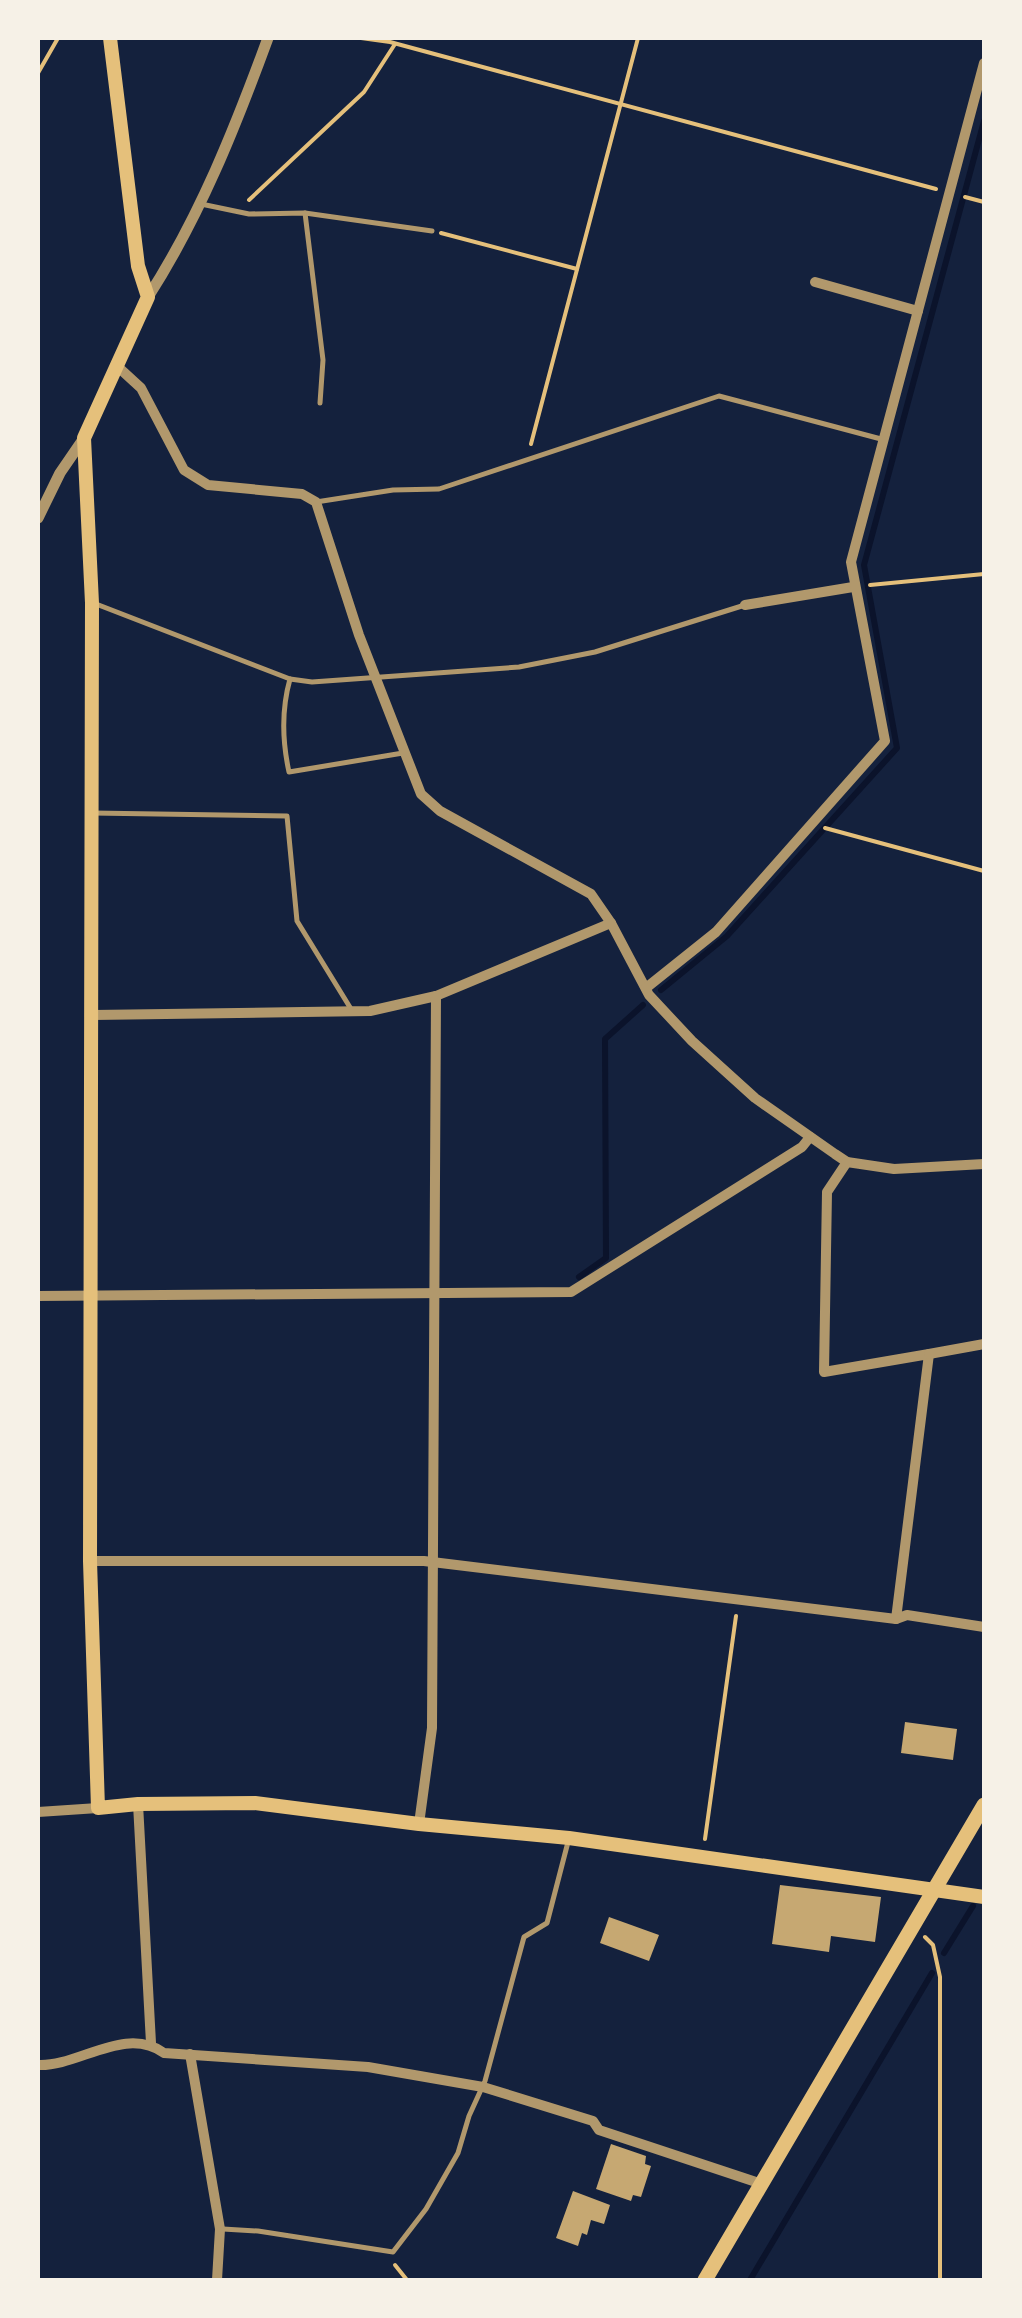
<svg xmlns="http://www.w3.org/2000/svg" width="1022" height="2318" font-family="'DejaVu Sans',sans-serif">
<style>
.lines{fill:none;stroke-linecap:round;stroke-linejoin:round}
.stream{stroke:#0b132b;stroke-width:6}
.building{fill:#c6a872}
.path{stroke:#e5c07b;stroke-width:4}
.service{stroke:#b1986c;stroke-width:5}
.minor{stroke:#b1986c;stroke-width:10}
.tertiary{stroke:#b1986c;stroke-width:11}
.secondary{stroke:#e5c07b;stroke-width:14}
.primary{stroke:#e5c07b;stroke-width:15}
</style>
<rect width="100%" height="100%" fill="#14213d"/>
<g class="lines">
<g class="stream">
<path d="M661,990l66,-54 170,-188 -33,-183 120,-444"/>
<path d="M579,1277l27,-19 -1,-219 38,-34"/>
<path d="M944,1953l29,-47"/>
<path d="M750,2280l182,-307"/>
</g>
</g>
<g class="building">
<path d="M905,1722l52,7 -4,31 -52,-7z"/>
<path d="M780,1885l101,12 -6,45 -44,-6 -2,16 -57,-8z"/>
<path d="M609,1917l50,18 -10,26 -49,-18z"/>
<path d="M611,2144l35,12 -1,8 6,2 -10,31 -8,-2 -2,6 -35,-12z"/>
<path d="M573,2191l37,14 -6,19 -13,-4 -4,15 -5,-2 -4,13 -22,-8z"/>
</g>
<g class="lines">
<g class="path">
<path d="M361,38l29,4 546,147"/>
<path d="M38,73l20,-35"/>
<path d="M965,197l19,5"/>
<path d="M249,200l115,-108 31,-48"/>
<path d="M441,233l136,36"/>
<path d="M531,444l107,-406"/>
<path d="M870,585l114,-11"/>
<path d="M825,828l159,43"/>
<path d="M705,1839l31,-223"/>
<path d="M925,1937l8,8 7,32v303"/>
<path d="M395,2265l12,15"/>
</g>
<g class="service">
<path d="M201,204l48,10 56,-1 18,147 -3,43"/>
<path d="M305,213l127,18"/>
<path d="M316,502l77,-12 46,-1 280,-93 162,43"/>
<path d="M96,604l194,75 22,3 207,-15 76,-15 150,-47"/>
<path d="M290,679c-9,32 -8,61 -1,93l114,-19"/>
<path d="M92,813l195,3 10,105 54,88"/>
<path d="M223,2229l35,2 135,21 33,-43 32,-56 11,-37 16,-35 39,-144 23,-14 21,-81"/>
</g>
<g class="minor">
<path d="M815,282l103,29"/>
<path d="M117,366l24,22 43,82 24,15 94,9 14,8 43,133 62,159 19,17 151,83 20,29 38,72 43,46 63,57 80,56 12,8 47,7 90,-5"/>
<path d="M745,605l108,-18"/>
<path d="M646,988l70,-56 169,-191 -34,-179 133,-499"/>
<path d="M93,1015l277,-4 66,-15 175,-73"/>
<path d="M847,1162l-20,30 -3,180 105,-18 -33,265"/>
<path d="M38,1296l533,-4 231,-145 8,-10"/>
<path d="M929,1354l55,-10"/>
<path d="M90,1561h334l472,58 11,-4 77,12"/>
<path d="M138,1804l13,239"/>
<path d="M38,1812l60,-4"/>
<path d="M419,1824l13,-96 4,-732"/>
<path d="M190,2054l30,175 -3,51"/>
<path d="M38,2065c40,2 87,-40 126,-12l204,14 115,20 110,34 6,9 163,54"/>
</g>
<g class="tertiary">
<path d="M148,297c52,-81 87,-169 120,-259"/>
<path d="M38,518l22,-45 24,-35"/>
</g>
<path class="secondary" d="M110,38l28,228 10,31 -64,141 8,165 -2,958 8,247 40,-4 117,-1 164,21 150,14 415,59"/>
<path class="primary" d="M705,2280l279,-475"/>
</g>
<rect width="1022" height="2318" fill="none" stroke="#f6f1e7" stroke-width="80"/>
</svg>
